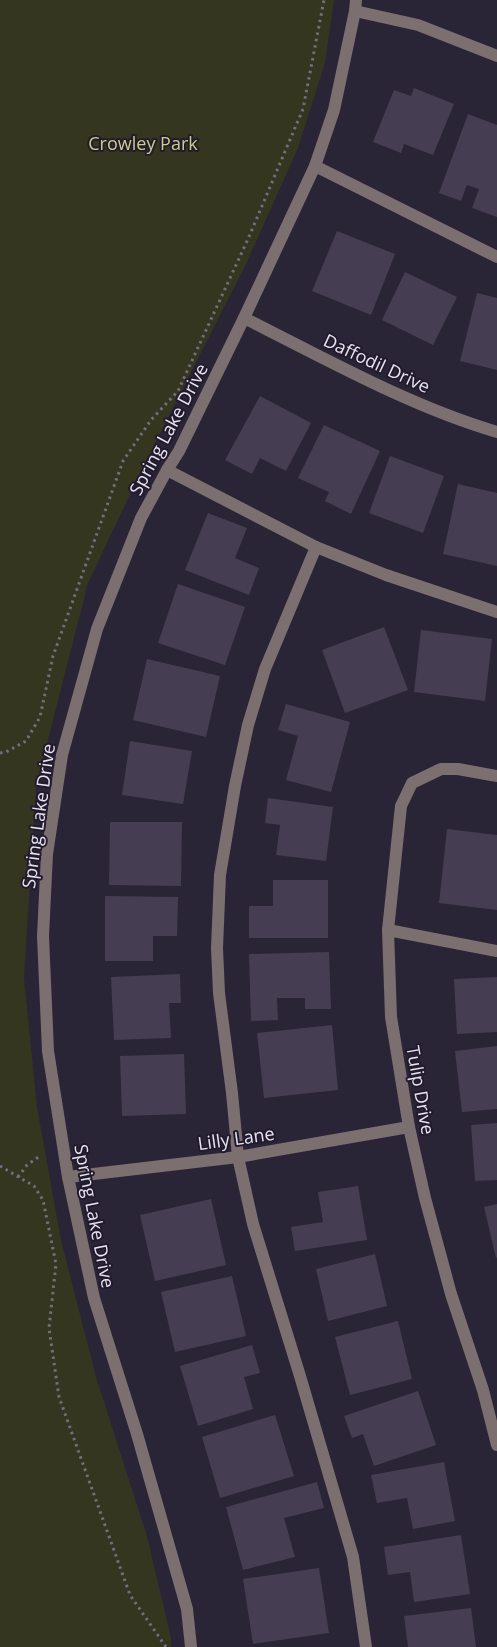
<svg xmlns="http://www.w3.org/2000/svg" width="497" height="1647" font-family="'Open Sans',sans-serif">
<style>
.green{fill:#34361f}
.building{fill:#453e52}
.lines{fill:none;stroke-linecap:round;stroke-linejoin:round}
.path{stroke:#736e7f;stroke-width:3;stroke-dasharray:2.5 4;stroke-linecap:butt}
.minor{stroke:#7b6f70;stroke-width:12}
.labels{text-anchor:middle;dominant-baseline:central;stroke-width:4;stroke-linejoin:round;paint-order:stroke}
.park-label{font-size:18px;fill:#c8cf89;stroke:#211b2d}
.street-label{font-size:18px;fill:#e7e3f0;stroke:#211b2d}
</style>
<rect width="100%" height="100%" fill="#2a2437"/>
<path class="green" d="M0,0h334l-9,63 -27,85 -52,116 -102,201 -56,118 -52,204 -12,191 13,129 24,133 35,137 51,159 24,102v9h-171z"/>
<g class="building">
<path d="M414,88l40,16 -21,51 -29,-11 -3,9 -28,-11 21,-52 17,6z"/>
<path d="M468,114l29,11v92l-25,-9 7,-19 -12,-4 -6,16 -22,-8z"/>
<path d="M337,231l58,23 -24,61 -59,-24z"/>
<path d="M405,272l52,25 -24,48 -51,-25z"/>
<path d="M477,293l20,5v72l-37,-9z"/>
<path d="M260,396l51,27 -25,48 -26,-13 -8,16 -27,-14z"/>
<path d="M324,425l56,26 -29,63 -26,-13 4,-9 -31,-14z"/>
<path d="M390,456l54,20 -21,57 -54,-20z"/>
<path d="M458,484l39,9v73l-54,-12z"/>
<path d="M208,513l39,15 -12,30 24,10 -10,27 -64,-25z"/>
<path d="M178,584l67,23 -20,58 -67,-22z"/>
<path d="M384,627l24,63 -63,23 -23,-63z"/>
<path d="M421,630l71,9 -7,62 -71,-9z"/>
<path d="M147,659l73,17 -14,61 -73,-17z"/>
<path d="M286,704l64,18 -19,70 -45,-12 12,-44 -20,-6z"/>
<path d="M130,741l62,10 -9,53 -61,-9z"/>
<path d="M268,798l65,9 -7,54 -50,-6 4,-30 -15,-2z"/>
<path d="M110,822h72l-1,64 -72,-1z"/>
<path d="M447,829l50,6v75l-58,-7z"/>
<path d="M273,880h55v58h-79v-32h24z"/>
<path d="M105,896l73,1 -1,39h-24v25h-48z"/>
<path d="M329,952l2,57h-26v-11h-28l1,22 -27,1 -2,-67z"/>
<path d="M180,974l1,29h-12l2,35 -57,2 -3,-63z"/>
<path d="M497,977v55l-40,2 -3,-55z"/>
<path d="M332,1025l6,65 -74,8 -7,-65z"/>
<path d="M497,1046v63l-35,3 -7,-61z"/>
<path d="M184,1054l2,60 -64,2 -2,-60z"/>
<path d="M497,1123v57l-22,1 -4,-56z"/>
<path d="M358,1186l9,54 -72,11 -4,-24 32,-5 -5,-30z"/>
<path d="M211,1199l15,66 -71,16 -15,-66z"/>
<path d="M497,1204v53l-1,1 -12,-51z"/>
<path d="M375,1254l12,52 -59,15 -12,-52z"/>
<path d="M232,1276l14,60 -71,16 -14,-60z"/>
<path d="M398,1321l14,58 -62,16 -15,-58z"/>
<path d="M252,1345l8,28 -16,4 9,32 -55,17 -18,-60z"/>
<path d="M418,1391l18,54 -62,21 -11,-32 -11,4 -8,-22z"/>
<path d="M275,1415l19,61 -74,22 -18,-61z"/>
<path d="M444,1462l11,59 -42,8 -6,-31 -30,5 -6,-28z"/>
<path d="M317,1482l7,26 -40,10 11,39 -52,13 -17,-63z"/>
<path d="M461,1535l9,59 -56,8 -4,-30 -22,3 -4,-28z"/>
<path d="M319,1568l10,65 -76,11 -10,-65z"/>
<path d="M471,1608l5,39h-68l-4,-31z"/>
</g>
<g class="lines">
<g class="path">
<path d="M0,753l6,-1 20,-11 14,-24 13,-61 70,-195 28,-41 27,-29 70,-152 55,-130 21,-109"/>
<path d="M0,1166l34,20 9,14 13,64 -7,64 10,69 71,198 36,52"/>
<path d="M18,1177l9,-12 13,-9"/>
</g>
<g class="minor">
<path d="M355,11l63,14 79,31"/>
<path d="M315,166l182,91"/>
<path d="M244,318c82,41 165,88 253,114"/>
<path d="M167,470l149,77 70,28 111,37"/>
<path d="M316,547l-51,122 -17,56 -13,61 -15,89 -3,73 2,45 13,100 6,64 15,67 47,152 53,181 13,90"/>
<path d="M497,776l-39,-7h-17l-29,14 -11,23 -13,124 3,87 18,110 16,71 26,96 32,96 14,55"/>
<path d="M388,930l109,21"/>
<path d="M68,1177l170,-20 171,-30"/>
<path d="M191,1647l-4,-38 -50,-175 -43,-136 -26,-121 -20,-126 -5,-115 4,-82 15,-99 35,-126 44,-111 26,-48 12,-19 65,-133 71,-152 19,-56 21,-99 1,-11"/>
</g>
</g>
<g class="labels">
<g class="park-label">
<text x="143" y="143">Crowley Park</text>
</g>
<g class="street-label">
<text transform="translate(377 363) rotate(25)">Daffodil Drive</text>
<text transform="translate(168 429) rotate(-62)">Spring Lake Drive</text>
<text transform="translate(38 816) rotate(-82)">Spring Lake Drive</text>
<text transform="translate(421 1090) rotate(80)">Tulip Drive</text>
<text transform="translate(236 1138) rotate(-8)">Lilly Lane</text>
<text transform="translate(95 1216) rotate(79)">Spring Lake Drive</text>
</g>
</g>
</svg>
